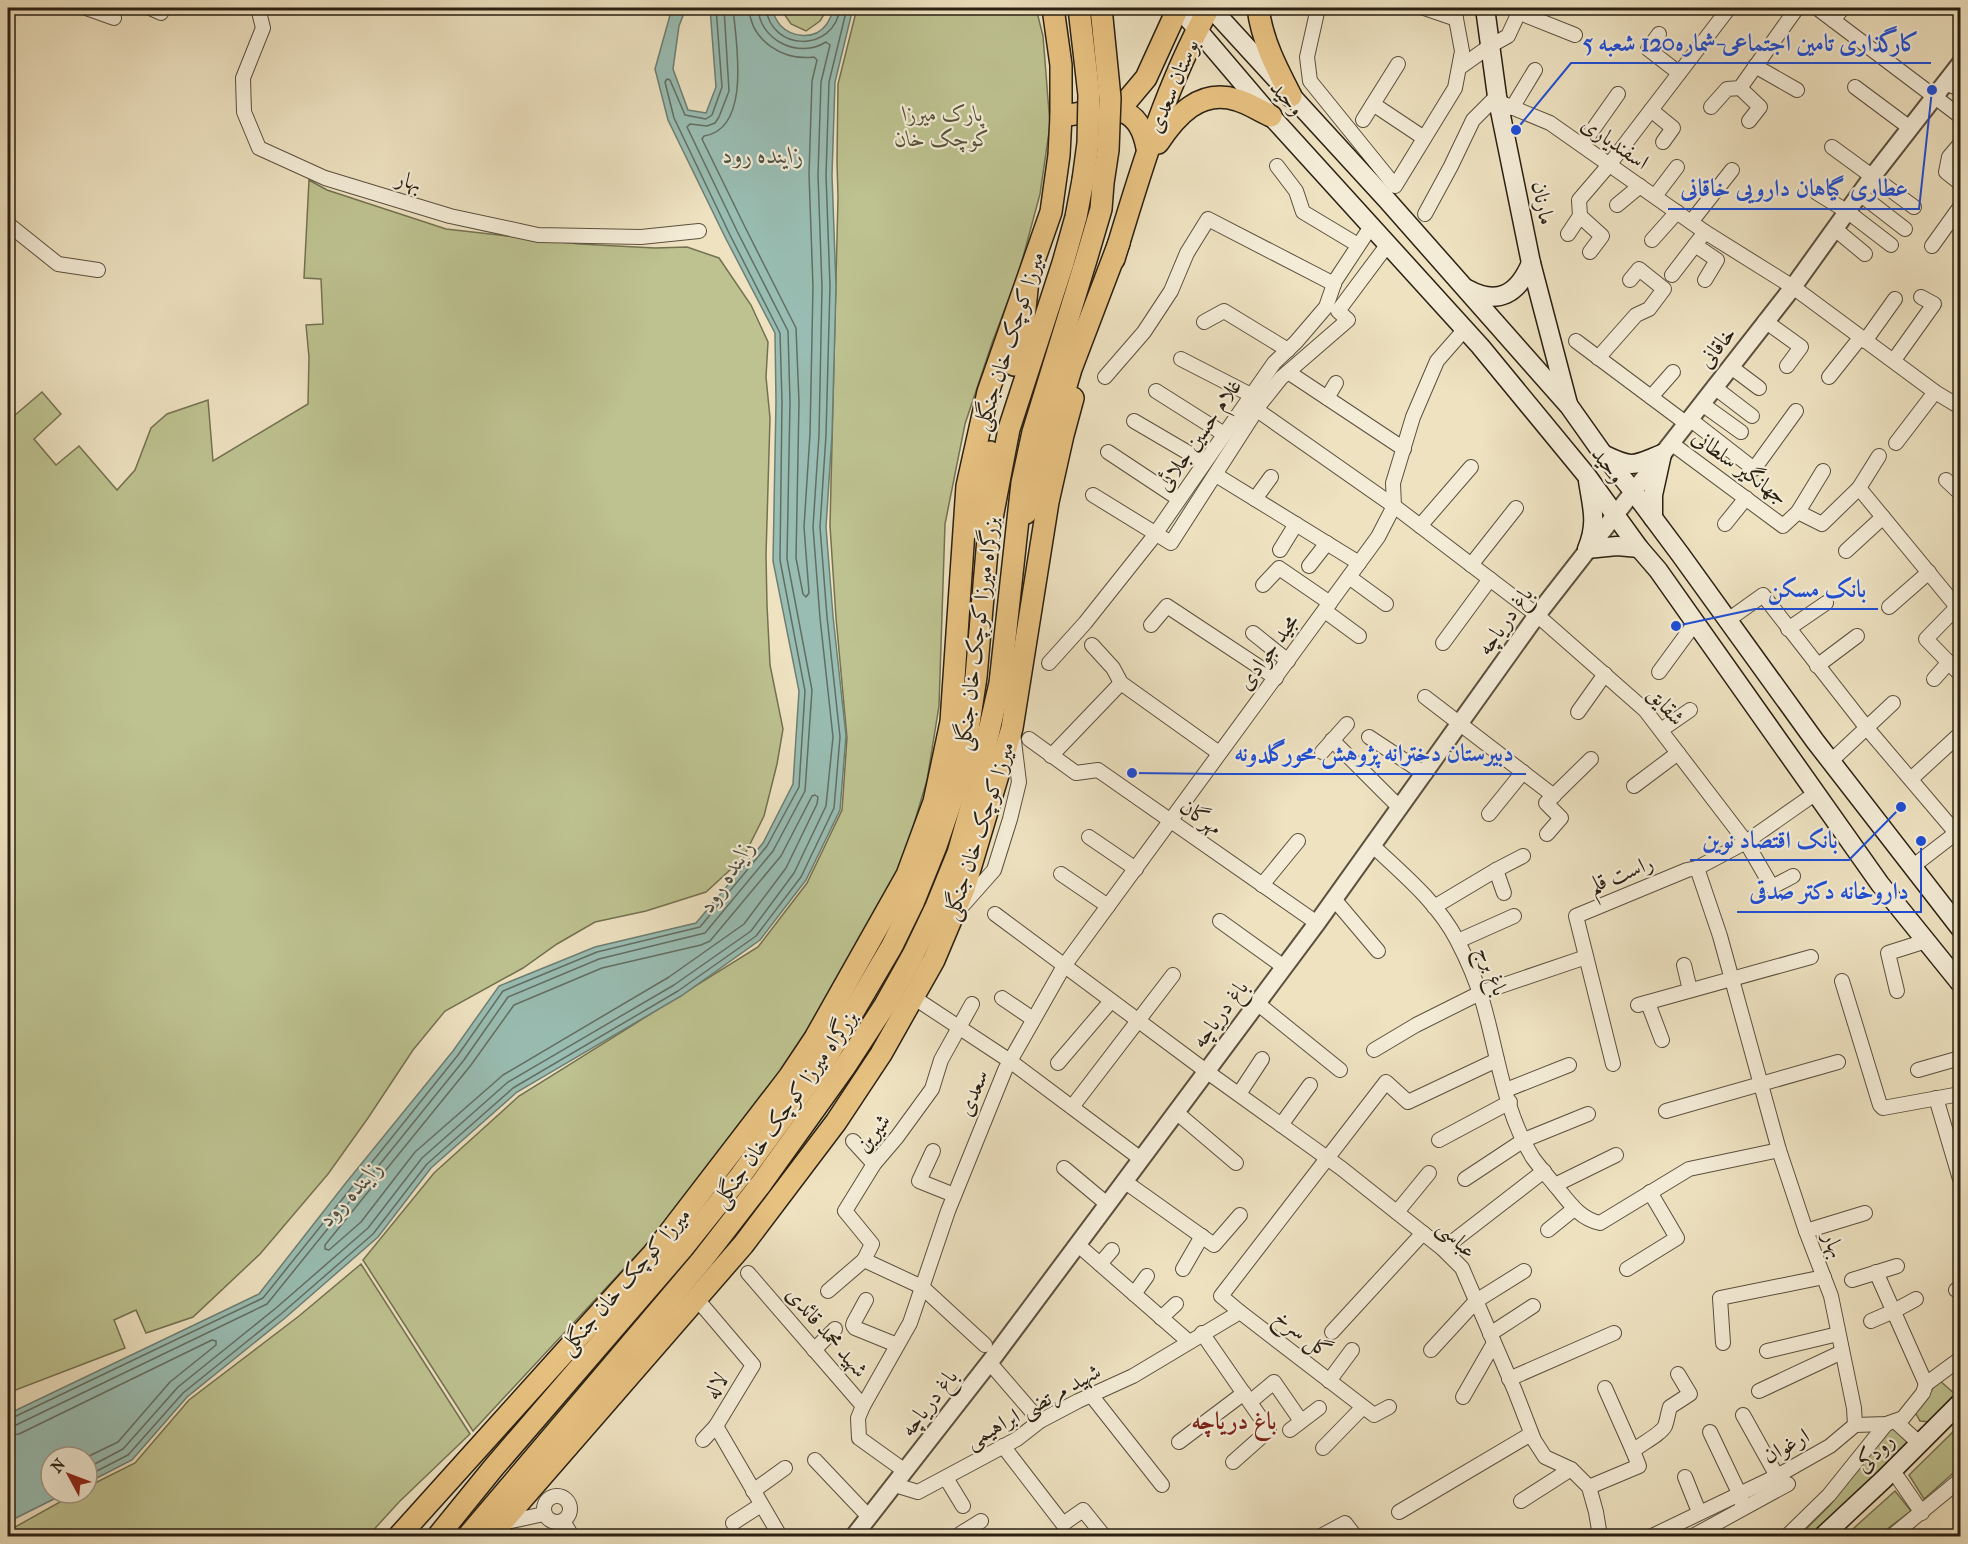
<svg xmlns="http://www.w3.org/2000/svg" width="1968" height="1544" font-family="'IM FELL French Canon',Amiri,serif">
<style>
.green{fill:#bdc290;stroke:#747151;stroke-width:1.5}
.water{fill:#99bdb3;stroke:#6d7e73;stroke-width:1.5}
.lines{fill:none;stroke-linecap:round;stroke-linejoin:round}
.shore{stroke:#626e62;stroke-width:1.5}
.minor-casing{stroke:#5b503e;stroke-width:16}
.tertiary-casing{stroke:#5b503e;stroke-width:20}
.secondary-casing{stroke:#2a2012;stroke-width:21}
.primary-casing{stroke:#2a2012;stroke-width:24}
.trunk-casing{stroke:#2a2012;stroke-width:24}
.minor{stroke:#f4ecd7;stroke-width:14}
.tertiary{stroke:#f4ecd7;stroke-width:16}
.secondary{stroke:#f4ecd7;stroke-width:18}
.primary{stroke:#e7c180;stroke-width:21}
.trunk{stroke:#e7c180;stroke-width:21}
.trunk-bridge-casing{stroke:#2a2012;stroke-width:24;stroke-linecap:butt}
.trunk-bridge{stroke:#e7c180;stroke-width:21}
.labels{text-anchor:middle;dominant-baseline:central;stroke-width:4.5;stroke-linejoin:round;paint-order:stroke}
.street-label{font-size:22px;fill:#2a2012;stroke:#f4ecd7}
.park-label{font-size:22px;font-style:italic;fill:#565138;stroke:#f4ecd7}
.water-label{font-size:24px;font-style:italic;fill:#4b4f42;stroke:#f4ecd7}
.neighbourhood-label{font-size:24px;font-weight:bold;fill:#7a1f14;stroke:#f4ecd7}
.leader{fill:none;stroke:#1d4ed8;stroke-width:2}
.callout-dot{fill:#1d4ed8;stroke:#f4ecd7;stroke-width:2}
.callout-label{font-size:24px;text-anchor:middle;font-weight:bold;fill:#1d4ed8;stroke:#f4ecd7;stroke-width:4.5;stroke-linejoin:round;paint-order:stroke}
</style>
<rect width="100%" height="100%" fill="#eee2c1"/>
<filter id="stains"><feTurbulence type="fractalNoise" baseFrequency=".00333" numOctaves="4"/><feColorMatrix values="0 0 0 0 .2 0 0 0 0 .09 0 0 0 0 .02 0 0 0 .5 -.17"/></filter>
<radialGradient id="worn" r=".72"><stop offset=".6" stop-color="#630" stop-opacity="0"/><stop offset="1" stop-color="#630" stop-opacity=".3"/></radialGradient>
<g class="green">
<path d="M780,8h48l-8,13 -14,10 -15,-7z"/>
<path d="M857,8h179l7,28 7,89 -10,69 -21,78 -27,71 -27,81 -20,100 -6,182 -12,74 -20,67 -21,53 -77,134 -150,197 -186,200 -110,-171 71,-87 85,-77 239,-149 49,-64 35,-73 5,-72 -11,-120 -6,-92 8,-329 -1,-36 1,-77z"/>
<path d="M309,180l18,10 119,39 133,15 76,4 32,-1 32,11 32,47 17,37 -2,35 4,41 -4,137 1,50 3,60 13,64 -6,35 -13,52 -21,42 -37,34 -60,19 -51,11 -38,22 -34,24 -78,43 -32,39 -45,68 -40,56 -68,80 -67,63 -47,16 -10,-23 -22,10 11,28 -117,45v-972l34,-29 19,22 -27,25 22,26 23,-19 38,44 18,-20 16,-42 16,-14 41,-14 5,61 95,-57 1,-47 -3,-32 17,-1 -2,-45 -17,-1z"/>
<path d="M361,1264l109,170 -71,68 -31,34h-360v-5l68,-38h11v-6l48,-24 54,-63 110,-84z"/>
<path d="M1939,1380l16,14 -25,28 -10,-1 -5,-9z"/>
<path d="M1893,1425l14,10 3,10 -96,91h-15l31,-31 57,-77z"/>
<path d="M1960,1425v42l-36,32 -15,-24z"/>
<path d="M1895,1491l16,20 -33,25h-33z"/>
</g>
<path class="water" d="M672,8h14l-7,18 -6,43 15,41 18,3 10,-26 -6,-79h61c2,5 5,12 9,17 12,13 35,15 46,0 4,-5 6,-12 9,-17h18l-18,74 -3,93 4,111 -4,149 -6,92 7,89 13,120 -6,74 -34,70 -46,60 -79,56 -164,96 -86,76 -53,69 -93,81 -98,79 -55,63 -45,23v-26h-36v36h15l-58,29v-108l251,-120 86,-110 108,-133 46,-65 96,-39 101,-24 67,-80 30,-59 6,-93 -26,-130 3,-159 -1,-69 -50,-96 -57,-117 -13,-51z"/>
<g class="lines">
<g class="shore">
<path d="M733,8c3,33 19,121 -29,128l-2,3 43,88 51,101 3,74 -3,156 7,36 3,3 3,-4 -5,-66 6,-93 3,-147 -4,-113 3,-93 5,-21 -3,-3c-31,4 -63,-16 -65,-49"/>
<path d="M766,8c5,44 68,45 74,0"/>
<path d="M815,795l3,2 -1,7 -31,64 -42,56 -75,53 -166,98 -88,77 -54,70 -32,28 -4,-1v-4l146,-180 43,-60 88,-37 99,-23 9,-4 71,-85 31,-60z"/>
<path d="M8,1419l4,-1 251,-120 195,-243 45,-64 94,-39 103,-25 67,-81 32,-59 6,-96 -25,-131 2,-158 -2,-69 -50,-98 -56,-117 -9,-36 2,-3 3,1 15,35 21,4 6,-4 10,-28 -6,-79"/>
<path d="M8,1426l8,-1 251,-121 197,-244 44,-63 91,-38 106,-26 68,-82 32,-60 7,-101 -25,-131 3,-157 -2,-71 -51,-100 -50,-104 3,-3 17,2 8,-3 4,-6 10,-26 -5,-83"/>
<path d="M8,1435l11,-1 193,-94 4,1v4l-46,37 -52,60 -31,15"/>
<path d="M87,1468l36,-19 55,-62 98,-79 92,-80 54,-70 86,-76 166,-97 77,-54 43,-58 32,-67 7,-69 -13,-119 -7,-91 6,-92 3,-148 -4,-112 3,-93 9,-37 -4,-3c-27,17 -66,-1 -68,-34"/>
<path d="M87,1476l41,-21 55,-62 98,-79 92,-80 54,-70 86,-76 165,-97 78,-55 45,-59 33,-69 6,-71 -13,-120 -7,-90 6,-92 4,-149 -4,-111 3,-93 18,-74"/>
</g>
<g class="minor-casing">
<g id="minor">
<path d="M86,8l28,10"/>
<path d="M150,8l11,5"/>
<path d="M258,8l5,20 -20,50 1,34 15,36 66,30 125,38 88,19 103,2 58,-6"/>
<path d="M1318,8l-11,49 3,24 85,105 60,-98 7,-37 -8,-43"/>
<path d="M1424,8l32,11"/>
<path d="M1817,8l143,108"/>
<path d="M1520,13l55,22"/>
<path d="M1833,20l10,-12"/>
<path d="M1659,34l-11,15 31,24"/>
<path d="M1755,66l42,24"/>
<path d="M1459,68l31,-22 18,-10 13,-28"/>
<path d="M1945,83l15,6"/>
<path d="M1855,87l55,41"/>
<path d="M1740,88l20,19 -11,14"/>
<path d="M1499,102l51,21 155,109 88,55 142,105 25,15"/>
<path d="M1373,104l51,34"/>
<path d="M1711,107l16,-18 13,-1 57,-80"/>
<path d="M1512,108l23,-38"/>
<path d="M1651,110l22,18 -10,14"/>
<path d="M1363,120l35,-56"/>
<path d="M1960,144l-11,13 -3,15 14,11"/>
<path d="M1582,145l36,-51"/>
<path d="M1832,147l82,60"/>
<path d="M1277,166l19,25 7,21 55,33"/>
<path d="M1817,193l31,19 43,33"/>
<path d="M1861,195l44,34"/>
<path d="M1655,196l22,-29"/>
<path d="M1617,205l23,-19"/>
<path d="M1425,214l26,-48 22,-46 24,-24"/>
<path d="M1580,216l22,20 -12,16"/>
<path d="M1691,222l41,-52"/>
<path d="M8,224l50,40 40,6"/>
<path d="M1835,229l30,25"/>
<path d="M1568,234l12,-18 -1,-16 30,-35 120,-157"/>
<path d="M1652,240l25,-28"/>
<path d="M1695,245l22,15 -12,20"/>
<path d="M1932,246l28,-39"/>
<path d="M1672,275l33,-43"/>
<path d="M1765,321l36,26 -14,19"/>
<path d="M1204,322l20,-11 64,39"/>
<path d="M1576,341l111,83"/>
<path d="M1865,341l30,-42"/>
<path d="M1598,358l38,-43 13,-6 15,-20 -25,-20 -9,11"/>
<path d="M1181,359l70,36"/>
<path d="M1894,360l40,-56 -13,-7"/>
<path d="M1731,367l28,21"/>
<path d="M1288,372l116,77"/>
<path d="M1105,377l39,-45 27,-41 16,-38 21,-34 126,65"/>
<path d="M1829,377l31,-39"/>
<path d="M1714,387l38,29"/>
<path d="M1156,391l68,43"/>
<path d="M1651,397l22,-25"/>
<path d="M1327,398l9,-15"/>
<path d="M1702,404l39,28"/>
<path d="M1257,410l137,96 143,109 108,95 101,132 26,45 21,-11"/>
<path d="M1691,420l63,49 42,-58"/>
<path d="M1134,421l70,41"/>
<path d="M1671,443l112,83 15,-14 24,12 37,-36 98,119"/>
<path d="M1896,443l39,-51"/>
<path d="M1108,452l71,47"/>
<path d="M1216,475l143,88"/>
<path d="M1946,480l14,13"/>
<path d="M1859,488l20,-32"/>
<path d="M1093,495l78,48 90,-140 20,-25 67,-58 -10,-9 50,-67"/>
<path d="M1255,499l16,-22"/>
<path d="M1798,512l25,-41"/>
<path d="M1725,524l21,-26"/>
<path d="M1420,526l51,-59"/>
<path d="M1280,550l16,-26"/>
<path d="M1846,551l37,-34"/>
<path d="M1471,565l45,-57"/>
<path d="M1309,566l18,-23"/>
<path d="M1349,577l37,27"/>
<path d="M1263,585l16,-17 51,35"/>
<path d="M1960,604l-34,35 34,35"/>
<path d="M1889,607l40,-35"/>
<path d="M1325,611l34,25"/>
<path d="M1728,620l35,-25 103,132 91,107"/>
<path d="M1151,625l16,-19 109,72"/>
<path d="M1788,629l38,-26"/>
<path d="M1253,633l35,28"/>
<path d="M1443,643l47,-64"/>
<path d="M1092,645l21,23 8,15 98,70"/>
<path d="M1049,663l36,-40 66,-83 123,-177 22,-21 30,-35 9,-26 37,-56"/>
<path d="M1817,666l40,-30"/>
<path d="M1659,672l36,-49"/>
<path d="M1934,679l15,-17"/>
<path d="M1425,697l129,99"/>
<path d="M1578,712l27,-38"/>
<path d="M1661,730l29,-20"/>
<path d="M1369,737l56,37"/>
<path d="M1029,739l47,34 22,-3 219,153"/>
<path d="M1332,740l68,68"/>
<path d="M1322,752l25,-28"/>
<path d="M1051,756l70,-73"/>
<path d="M1831,761l62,-58"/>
<path d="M1911,779l49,-45"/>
<path d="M1634,786l44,-33"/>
<path d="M1489,814l34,-42"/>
<path d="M1547,834l14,-16 -15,-15 45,-44"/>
<path d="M1089,837l47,32"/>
<path d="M1373,846c30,28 65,57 84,94 10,19 20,43 26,63 15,52 21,109 50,155 8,11 18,22 26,32 12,15 22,29 41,33l89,-54 90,-19"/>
<path d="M1912,867l48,-37"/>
<path d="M1697,868l23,68 59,214 27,81 25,65 23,112 1,17"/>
<path d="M1496,870l27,-14"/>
<path d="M1061,874l47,32"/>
<path d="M1262,885l36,-44"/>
<path d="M1334,899l44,52"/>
<path d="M963,905l31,-35 16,-51 9,-37 -6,-49"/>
<path d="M1434,907l62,-37 8,23"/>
<path d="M995,914l211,157 135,97 102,81 19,19 53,123 19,49 11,17 26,12 18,18 7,25 4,24"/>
<path d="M1220,921l64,46"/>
<path d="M1458,941l56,-25"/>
<path d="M1684,965l6,25"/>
<path d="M1842,981l38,124 3,3 77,-14"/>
<path d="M1897,991l-9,-38 38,-12"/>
<path d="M913,997l97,64 131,98"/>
<path d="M1002,998l31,21"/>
<path d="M1257,1003l83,67"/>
<path d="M1648,1003l14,37"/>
<path d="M1638,1005l173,-48"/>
<path d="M1374,1050l42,-25 64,-32 106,-36"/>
<path d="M1058,1063l53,-62"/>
<path d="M1613,1064l-37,-148 111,-46 10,-2 49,-26 70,-49"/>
<path d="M1918,1070l42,-12"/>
<path d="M1506,1090l63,-25"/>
<path d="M1239,1094l23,-35"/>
<path d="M1936,1098l24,81"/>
<path d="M1072,1107l101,-132"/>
<path d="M1666,1111l172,-49"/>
<path d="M1176,1112l60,51"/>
<path d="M1281,1125l29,-40"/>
<path d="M1439,1140l71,-38"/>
<path d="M853,1141l21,23"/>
<path d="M933,1151l-14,30 35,14"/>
<path d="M1064,1168l43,36"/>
<path d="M1465,1179l59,-39 64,-26"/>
<path d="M1124,1181l90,64 26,-30"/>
<path d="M1555,1185l61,-30"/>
<path d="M1397,1212l32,-39"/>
<path d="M1548,1230l26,-21"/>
<path d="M1806,1231l59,-18"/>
<path d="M1077,1244l111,97"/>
<path d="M1443,1249l101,-78"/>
<path d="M864,1260l8,-16 -27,-33 29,-47 23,-27 35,-48 9,-29 31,-56"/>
<path d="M1100,1264l12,-14"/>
<path d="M1183,1269l19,-33"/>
<path d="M1627,1269l50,-31 -27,-46"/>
<path d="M1876,1272l50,112"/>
<path d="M748,1273l115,133 -5,12 1,20 46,33"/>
<path d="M1852,1280l45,-14"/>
<path d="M1956,1290l4,-1"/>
<path d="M828,1291l36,-31 58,27 63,58"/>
<path d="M1134,1294l13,-18"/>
<path d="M696,1298l57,67 -37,61 -13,14"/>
<path d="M866,1300l-12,22 -1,3 2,3 42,17"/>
<path d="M1240,1312l-19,-16 165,-214 22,20 89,-42"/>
<path d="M1161,1318l15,-14"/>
<path d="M1871,1321l23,-10 22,-12"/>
<path d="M1332,1332l91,-99"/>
<path d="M1202,1333l67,97 -36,32"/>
<path d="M1490,1334l43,-28"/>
<path d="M1723,1343l-3,-45 104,-21"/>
<path d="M814,1350l21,-21"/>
<path d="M1431,1350l45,-49 48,-30"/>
<path d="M1767,1351l71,-17"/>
<path d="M989,1362l51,59"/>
<path d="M1509,1379l105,-46"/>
<path d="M1329,1381l23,-31"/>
<path d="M1926,1384l34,-25"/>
<path d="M1605,1388l28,63"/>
<path d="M1759,1391l83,-39"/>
<path d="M1091,1395l71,90"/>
<path d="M1463,1397l31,-54"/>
<path d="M1250,1402l24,-20 27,39"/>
<path d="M863,1406l47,-83 38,-112 57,-141 59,-104 314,-429 16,-31 -1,-23 20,-66 24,-56 28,-32"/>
<path d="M1743,1415l34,61"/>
<path d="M1895,1421l24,22"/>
<path d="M716,1426l64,110"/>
<path d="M1290,1430l29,-22"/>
<path d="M1710,1432l30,63 2,9"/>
<path d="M1179,1442l65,-49"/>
<path d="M1003,1446l60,78 20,-14 21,26"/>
<path d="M1323,1448l40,-41"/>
<path d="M815,1460l54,57"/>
<path d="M1685,1477l14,35"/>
<path d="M946,1478l17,28"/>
<path d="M1898,1478l24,35"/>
<path d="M895,1485l23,7 99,-53 23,-18 38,-20 55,-25 107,-64 134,103 15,-8"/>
<path d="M1589,1487l50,-21 -6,-15c8,-7 28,-17 32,-25 2,-5 3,-13 5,-19l20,-13 -12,-20"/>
<path d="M753,1491l32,-23"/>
<circle cx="557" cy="1509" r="13"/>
<path d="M1521,1501l50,-32"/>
<path d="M1399,1512l132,-78"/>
<path d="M563,1521l9,15"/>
<path d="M502,1523l42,-9"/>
<path d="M733,1523l28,-18"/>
<path d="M961,1536l-1,-2 21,-13"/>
<path d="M1321,1536l24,-13 10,13"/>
<path d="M1652,1536l125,-60 53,-30 25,-21 31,-1 17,-6 20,-25 3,-9"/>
<path d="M1693,1536l95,-52"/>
<path d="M1787,1536l42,-41 57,-71"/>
<path d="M1892,1536l68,-56"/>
</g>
</g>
<g class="tertiary-casing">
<path id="tertiary" d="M854,1536l142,-182 321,-431 220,-308 256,-328 79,-110 88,-113"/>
</g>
<g class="secondary-casing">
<g id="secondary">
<path d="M1179,8l92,108 209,230 107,130 52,72 19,22 222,314 80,99"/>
<path d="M1211,8l176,192 182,206 34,48 30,37 47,63 135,187 145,187"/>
<path d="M1485,8l12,88 34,167 37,141"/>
<path d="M1467,289c31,17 51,5 64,-26"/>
<path d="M1605,455c29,14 29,10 57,-1"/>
<path d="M1588,481c4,26 10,42 -1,68l30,-3 22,2"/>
<path d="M1653,518v-23l9,-41"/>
<path d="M1823,1536l61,-57 76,-76"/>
</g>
</g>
<g class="primary-casing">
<g id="primary">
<path d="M1258,8c4,32 18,59 33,88"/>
<path d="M1120,109l26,-31 32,-70"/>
<path d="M1061,116c42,-5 76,-21 86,32"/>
<path d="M1158,143c18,-27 42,-55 79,-43 11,3 23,11 34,16"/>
<path d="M1114,259c26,-86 51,-172 95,-251"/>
<path d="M399,1536l254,-282 136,-177 26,-39 92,-163 27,-73 17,-80 16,-236 21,-94 63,-180 8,-57 2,-39v-51l-8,-57"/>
<path d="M490,1536l253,-291 93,-123 45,-68 53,-94 30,-71 48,-161 36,-226 15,-67 10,-37"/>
</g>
</g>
<g class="trunk-casing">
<g id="trunk">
<path d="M1014,365l8,-27 6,-58"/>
<path d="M1026,513l11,-29 34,-115 48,-126"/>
<path d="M977,528l3,-35 10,-41"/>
<path d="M438,1536l56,-69 188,-218 59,-74 85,-117 66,-112 21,-43 23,-57 18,-53 13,-56 9,-60 12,-138 21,-110 54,-166 13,-46 7,-37"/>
<path d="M468,1536l234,-276 59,-76 83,-116 41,-63 28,-50 23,-48 22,-54 15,-53 27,-117 22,-200 11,-51 53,-172 15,-51 2,-26"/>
</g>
</g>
<use href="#minor" class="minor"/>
<use href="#tertiary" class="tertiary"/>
<use href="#secondary" class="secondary"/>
<use href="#primary" class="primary"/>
<use href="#trunk" class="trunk"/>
<g class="trunk-bridge-casing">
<g id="trunk-bridge">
<path d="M1079,8l10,87 -1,48 -5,37"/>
<path d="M1101,8l9,90 -2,52 -5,33"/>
</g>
</g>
<use href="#trunk-bridge" class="trunk-bridge"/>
</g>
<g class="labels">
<g class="street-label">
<text transform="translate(1173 86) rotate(-67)">بوستان سعدی</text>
<text transform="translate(1287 98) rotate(48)">وحید</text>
<text transform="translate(1615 143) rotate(35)">اسفندیاری</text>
<text transform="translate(409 181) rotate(17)">بهار</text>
<text transform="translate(1543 203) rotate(79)">مارنان</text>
<text transform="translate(1009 341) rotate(-72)">میرزا کوچک خان جنگلی</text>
<text transform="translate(1717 347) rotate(-52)">خاقانی</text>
<text transform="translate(1199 435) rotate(-55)">غلام حسین جلائی</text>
<text transform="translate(1608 465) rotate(52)">وحید</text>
<text transform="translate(1740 467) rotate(36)">جهانگیر سلطانی</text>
<text transform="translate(1505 621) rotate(-54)">باغ دریاچه</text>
<text transform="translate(977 634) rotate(-83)">بزرگراه میرزا کوچک خان جنگلی</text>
<text transform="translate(1268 652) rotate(-54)">مجید جوادی</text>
<text transform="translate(1666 706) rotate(49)">شقایق</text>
<text transform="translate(1201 817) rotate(35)">مهرگان</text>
<text transform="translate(979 831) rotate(-72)">میرزا کوچک خان جنگلی</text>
<text transform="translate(1621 874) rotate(-22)">راست قلم</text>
<text transform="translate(1492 971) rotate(69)">باغ برج</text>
<text transform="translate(1220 1014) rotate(-53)">باغ دریاچه</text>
<text transform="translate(973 1093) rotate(-68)">سعدی</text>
<text transform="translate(785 1109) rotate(-55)">بزرگراه میرزا کوچک خان جنگلی</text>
<text transform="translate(873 1133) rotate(-52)">شیرین</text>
<text transform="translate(1457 1239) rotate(45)">عباسی</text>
<text transform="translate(1834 1245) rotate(69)">بهار</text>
<text transform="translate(625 1281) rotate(-49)">میرزا کوچک خان جنگلی</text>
<text transform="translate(827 1332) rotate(49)">شهید محمد قائدی</text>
<text transform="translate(1303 1334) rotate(38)">گل سرخ</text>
<text transform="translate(716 1386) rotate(-59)">لاله</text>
<text transform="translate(929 1403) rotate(-52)">باغ دریاچه</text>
<text transform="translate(1033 1406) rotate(-29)">شهید مرتضی ابراهیمی</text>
<text transform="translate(1786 1446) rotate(-29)">ارغوان</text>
<text transform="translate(1875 1453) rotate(-45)">رودکی</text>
</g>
<g class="park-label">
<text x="943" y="114">پارک میرزا<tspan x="943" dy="25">کوچک خان</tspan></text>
</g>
<g class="water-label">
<text x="763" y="155">زاینده رود</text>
<text transform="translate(726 876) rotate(-57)">زاینده رود</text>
<text transform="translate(350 1193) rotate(-47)">زاینده رود</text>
</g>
<g class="neighbourhood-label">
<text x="1234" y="1421">باغ دریاچه</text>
</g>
</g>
<path class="leader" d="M1516 130L1571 63H1931M1932 90L1919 209H1668M1676 626L1755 609H1878M1132 773L1222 774H1526M1901 807L1849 860H1690M1921 841L1921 912H1737"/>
<g class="callout-dot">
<circle cx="1516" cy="130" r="6"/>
<circle cx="1932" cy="90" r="6"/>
<circle cx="1676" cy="626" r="6"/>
<circle cx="1132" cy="773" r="6"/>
<circle cx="1901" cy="807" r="6"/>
<circle cx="1921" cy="841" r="6"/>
</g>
<g class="callout-label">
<text x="1751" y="51">کارگذاری تامین اجتماعی-شماره120 شعبه 5</text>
<text x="1794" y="196">عطاری گیاهان دارویی خاقانی</text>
<text x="1817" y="597">بانک مسکن</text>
<text x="1374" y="761">دبیرستان دخترانه پژوهش محورگلدونه</text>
<text x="1770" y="848">بانک اقتصاد نوین</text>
<text x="1829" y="899">داروخانه دکتر صدقی</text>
</g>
<rect width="1968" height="1544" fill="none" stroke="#eee2c1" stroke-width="30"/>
<rect x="9" y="9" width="1950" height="1526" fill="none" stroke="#2a2012" stroke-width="3"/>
<rect x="15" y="15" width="1938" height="1514" fill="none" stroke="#2a2012" stroke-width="1.5"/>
<g transform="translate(69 1475) rotate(311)"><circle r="28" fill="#f4ecd7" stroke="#a39a88" stroke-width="1.5"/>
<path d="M0-4.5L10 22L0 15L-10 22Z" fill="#8f2418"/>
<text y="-9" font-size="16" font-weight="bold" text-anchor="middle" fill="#2a2012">N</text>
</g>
<rect width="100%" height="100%" filter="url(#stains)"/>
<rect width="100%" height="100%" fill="url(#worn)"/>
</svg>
